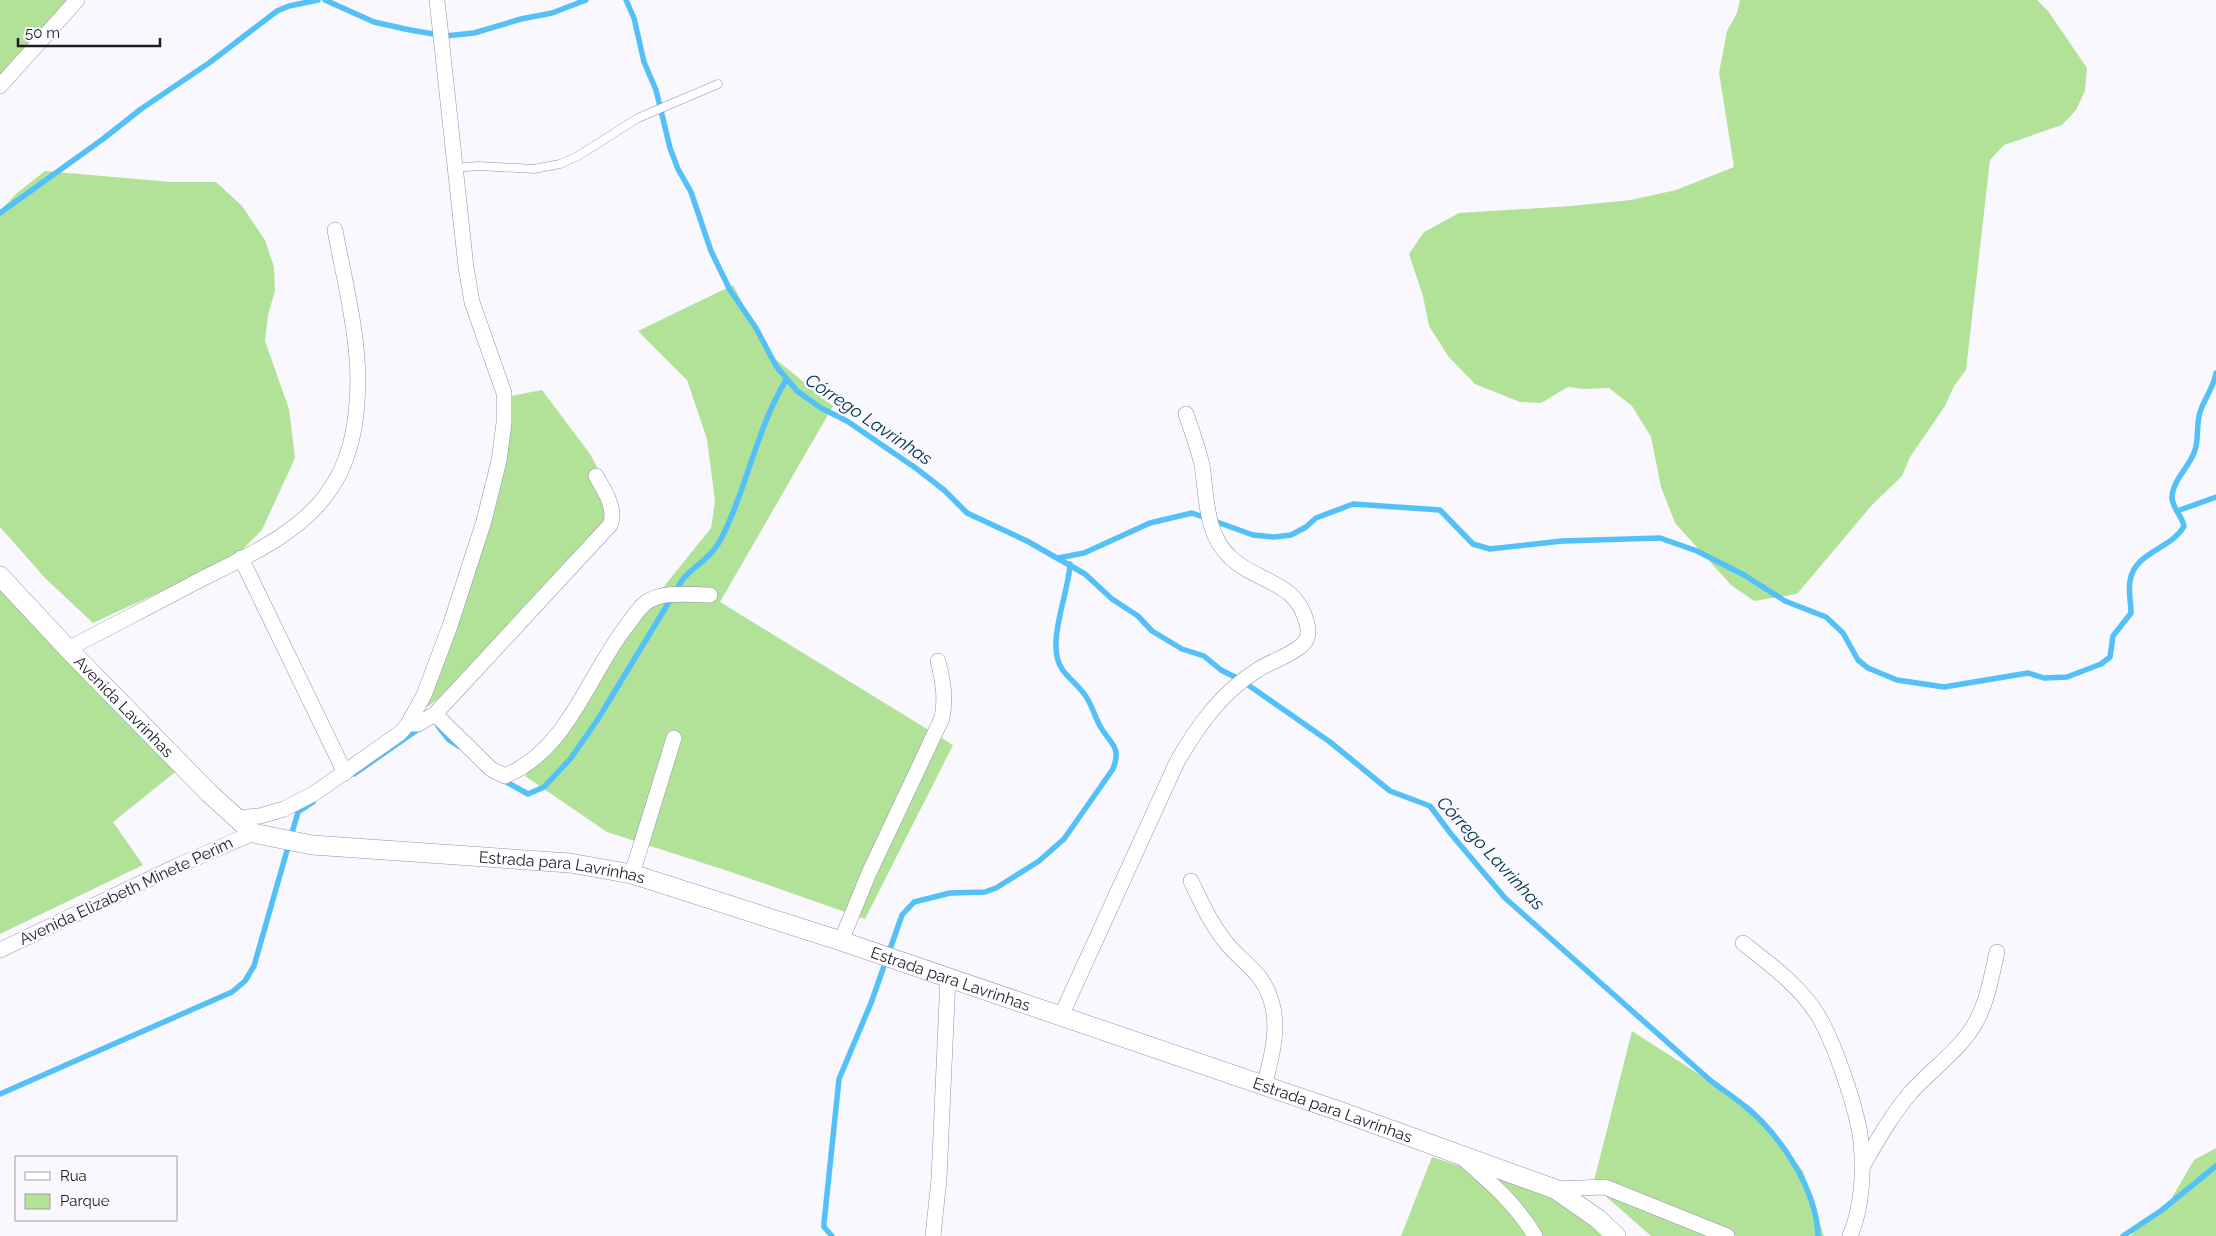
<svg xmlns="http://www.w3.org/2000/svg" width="2216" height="1236" font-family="Raleway,sans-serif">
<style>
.green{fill:#b2e297}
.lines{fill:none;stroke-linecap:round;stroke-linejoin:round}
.stream{stroke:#53c1f8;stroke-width:5.5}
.service-casing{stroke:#978fb0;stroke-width:9}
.minor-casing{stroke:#978fb0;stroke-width:16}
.tertiary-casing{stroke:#978fb0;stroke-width:20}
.service{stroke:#fff;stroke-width:8}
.minor{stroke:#fff;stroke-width:15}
.tertiary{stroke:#fff;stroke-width:19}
.labels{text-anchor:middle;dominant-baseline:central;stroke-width:5;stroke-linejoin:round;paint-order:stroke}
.street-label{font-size:16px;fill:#1f1c28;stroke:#f9f8ff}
.water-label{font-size:18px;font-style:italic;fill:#003248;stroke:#f9f8ff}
</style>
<rect width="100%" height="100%" fill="#f9f8ff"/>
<g class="green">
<path d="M0,0h72l-72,78z"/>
<path d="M1740,0h297l11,11 39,57 -2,23 -9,19 -14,15 -58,20 -14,15 -24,210 -12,16 -9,20 -35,51 -8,19 -30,29 -75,89 -43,7 -23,-16 -56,-62 -14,-36 -10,-50 -19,-31 -23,-18 -25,1 -16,-2 -27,16 -21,-1 -45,-18 -27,-28 -19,-30 -6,-30 -14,-42 15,-22 35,-19 112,-7 60,-6 45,-10 58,-23 -15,-94 8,-42 10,-18z"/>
<path d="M45,171l126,11h45l26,24 23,34 9,27 1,24 -7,24 -3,26 24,68 6,49 -33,72 -27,27 -142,66 -48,-45 -45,-51v-316l17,-18z"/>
<path d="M733,285l35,68 65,53 -113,196 233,143 -88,174 -134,-47 -124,-40 -82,-56 81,-125 47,-51 58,-72 4,-27 -8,-62 -20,-59 -49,-49z"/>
<path d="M542,390l48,64 24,44 -11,24 -166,178 -16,11 75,-239 14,-76z"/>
<path d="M0,574l184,191 -71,57 30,43 -143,69z"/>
<path d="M1632,1031l121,78 50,62 21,65h-173l-58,-51z"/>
<path d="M2216,1148v88h-85l8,-14 28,-16 27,-46z"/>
<path d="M1432,1157l98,31 43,21 41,27h-213z"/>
</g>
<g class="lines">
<g class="stream">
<path d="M325,0l49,22 36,8 35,6 29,-3 47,-14 31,-6 34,-13"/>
<path d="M626,0l8,18 10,44 12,28 14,58 8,21 13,23 20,59 19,39 26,38 20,38 21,25 24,17 26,13 70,48 27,21 23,23 60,28 58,33 27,25 26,17 14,15 30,18 22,7 17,14 20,10 89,62 60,49 40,15 21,28 54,64 206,183c12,9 24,17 35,26 35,29 71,83 72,129"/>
<path d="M0,213l103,-74 38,-30 68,-46 68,-52 12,-5 29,-6"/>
<path d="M2177,511l39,-14"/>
<path d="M1058,558l26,-5 66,-30 42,-10 61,22 21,2 17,-2 15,-8 10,-9 37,-14 87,6 33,34 17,5 72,-8 98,-3 37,13 47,24 41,26 41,16 17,16 15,27 10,8 29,12 47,7 84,-14 16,5 23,-1 34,-13 9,-7 3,-21 18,-23c0,-11 -3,-22 -1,-32 4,-29 42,-32 54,-55 -2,-10 -11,-17 -12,-28 0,-18 18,-31 23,-48 4,-12 1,-25 5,-38 4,-13 14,-25 16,-39"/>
<path d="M438,726l11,14 11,7"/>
<path d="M354,774l66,-46"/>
<path d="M501,779l27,15 16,-7 27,-29 27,-39 85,-140c10,-12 24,-19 33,-32 11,-16 17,-35 24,-53 14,-39 25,-79 46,-114"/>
<path d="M0,1094l232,-102 13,-11 9,-15 44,-154 15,-10"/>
<path d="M832,1236l-8,-9v-4l15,-144 32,-76 31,-88 12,-13 36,-9 35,-1 11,-4 43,-27 25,-22 49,-70c9,-23 -3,-25 -13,-43 -6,-11 -8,-21 -15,-31 -7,-10 -17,-17 -23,-26 -17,-25 7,-76 8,-105"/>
<path d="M2123,1236l39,-26 54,-44"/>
</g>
<g class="service-casing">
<path id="service" d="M454,168l24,-2 56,3 26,-5 18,-8 60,-38 80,-34"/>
</g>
<g class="minor-casing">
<g id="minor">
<path d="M0,86l77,-86"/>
<path d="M241,558l104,215"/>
<path d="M68,649c41,-22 83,-43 124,-65 48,-25 109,-49 139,-96 17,-25 24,-55 26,-86 5,-55 -12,-118 -22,-172"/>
<path d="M435,714l56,55 14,7c63,-27 82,-98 120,-148 7,-9 15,-23 25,-28 16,-9 42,-5 60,-5"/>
<path d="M408,724h10l17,-10 175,-189c7,-16 -6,-35 -14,-49"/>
<path d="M235,818l25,-2 24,-7 31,-16 85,-60 8,-9 16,-29 26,-69 34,-105 15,-60 5,-38v-30l-32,-91 -6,-35 -29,-267"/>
<path d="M632,874l42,-136"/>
<path d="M1191,881c11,23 21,45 37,64 10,12 23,21 32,33 24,33 14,72 4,108"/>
<path d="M841,941l28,-68 73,-155c4,-20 1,-37 -4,-57"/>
<path d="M1743,943c27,21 58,44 76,74 16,28 39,94 42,125 3,30 1,66 -11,94"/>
<path d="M0,950l175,-83 78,-34"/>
<path d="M1061,1016l116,-254c20,-35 44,-69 79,-91 14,-10 33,-14 46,-26 6,-5 7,-13 5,-21 -10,-44 -49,-40 -77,-67 -25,-23 -23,-60 -28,-92 -4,-17 -10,-34 -16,-51"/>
<path d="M1464,1159c27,24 53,46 71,77"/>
<path d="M1862,1167c15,-26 30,-53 50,-76 22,-24 52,-44 66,-73 10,-20 14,-44 19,-66"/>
<path d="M1555,1189l50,-2 122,49"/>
<path d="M933,1236l6,-57 9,-202"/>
</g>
</g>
<g class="tertiary-casing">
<g id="tertiary">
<path id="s1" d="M0,576l68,73 141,144 44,40 59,12 258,18 62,11 209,67 498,170 216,78 43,30 18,17"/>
</g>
</g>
<use href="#service" class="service"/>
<use href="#minor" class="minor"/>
<use href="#tertiary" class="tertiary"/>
</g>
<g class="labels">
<g class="street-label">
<text stroke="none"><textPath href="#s1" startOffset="180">Avenida Lavrinhas</textPath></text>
<text stroke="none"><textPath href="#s1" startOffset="672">Estrada para Lavrinhas</textPath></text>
<text transform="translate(126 891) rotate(-25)">Avenida Elizabeth Minete Perim</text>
<text stroke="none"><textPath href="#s1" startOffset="1078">Estrada para Lavrinhas</textPath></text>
<text stroke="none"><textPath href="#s1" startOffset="1482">Estrada para Lavrinhas</textPath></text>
</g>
<g class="water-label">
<text transform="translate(869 419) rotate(34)">Córrego Lavrinhas</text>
<text transform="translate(1491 853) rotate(47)">Córrego Lavrinhas</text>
</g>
</g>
<rect x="15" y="1156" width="162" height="65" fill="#f9f8ff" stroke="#a2a0a9"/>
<rect x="25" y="1172" width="25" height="8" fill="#ffffff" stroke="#a2a0a9"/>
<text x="60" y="1181" font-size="15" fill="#1f1c28">Rua</text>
<rect x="25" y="1194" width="25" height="15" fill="#b2e297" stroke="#a2a0a9"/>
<text x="60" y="1206" font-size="15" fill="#1f1c28">Parque</text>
<path d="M18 38v8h142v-8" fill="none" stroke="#1f1c28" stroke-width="2.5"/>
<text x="25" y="38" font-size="15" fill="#1f1c28" stroke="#f9f8ff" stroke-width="4" paint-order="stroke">50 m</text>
</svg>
